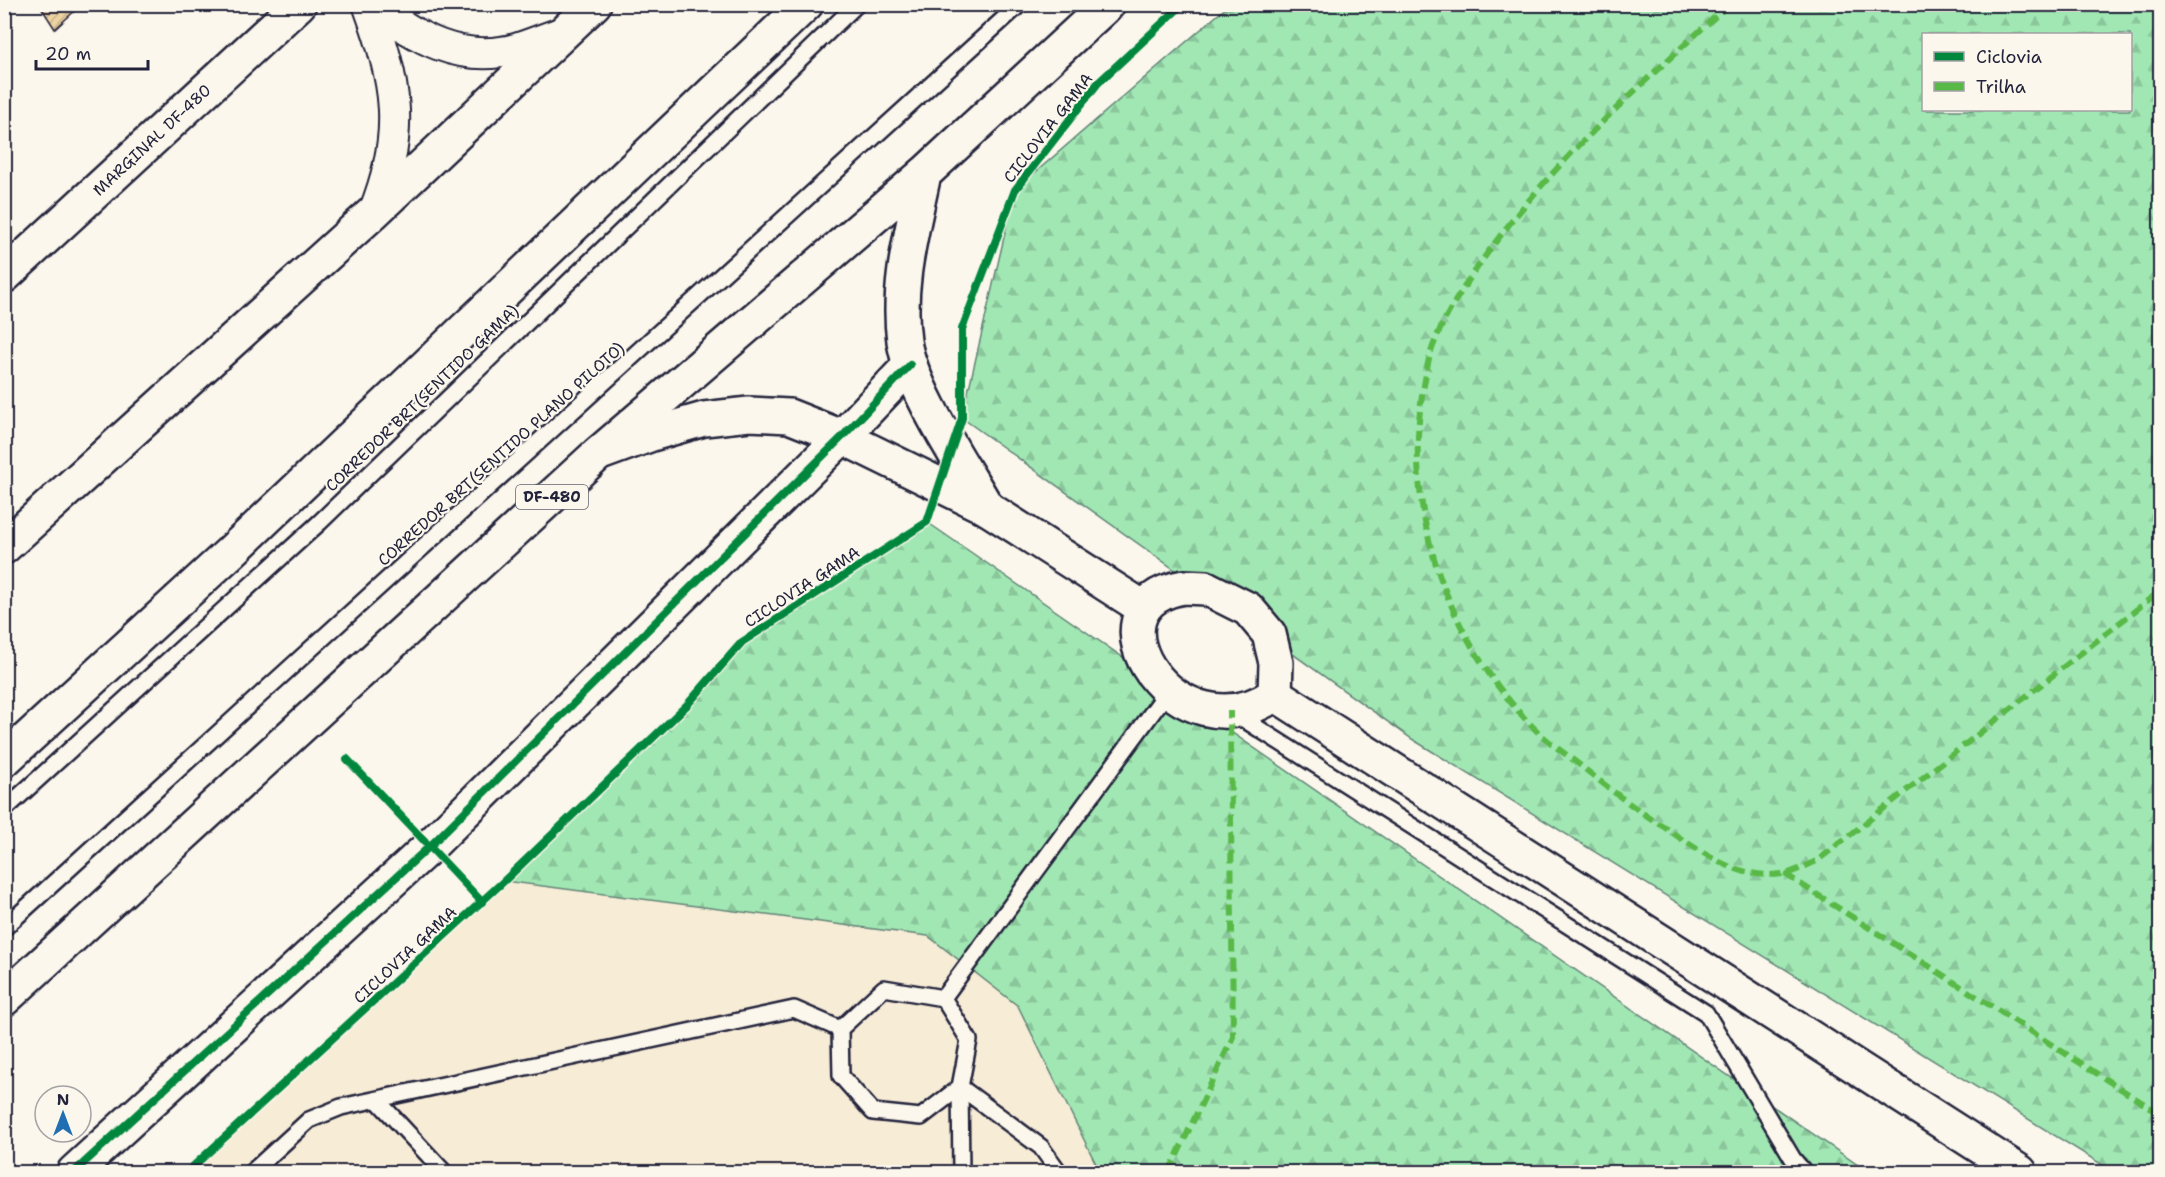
<svg xmlns="http://www.w3.org/2000/svg" width="2165" height="1177" font-family="'Shantell Sans',sans-serif">
<style>
.built{fill:#f7ecd6}
.forest{fill:url(#forest-firs);stroke:#628477;stroke-width:1.5;fill-rule:evenodd}
.building{fill:url(#building-hatch);stroke:#22223b;stroke-width:1.5}
.lines{fill:none;stroke-linecap:round;stroke-linejoin:round}
.lane-casing{stroke:#22223b;stroke-width:20}
.street-casing{stroke:#22223b;stroke-width:34}
.secondary-casing{stroke:#22223b;stroke-width:38}
.primary-casing{stroke:#22223b;stroke-width:38}
.lane{stroke:#fbf7ec;stroke-width:15}
.street{stroke:#fbf7ec;stroke-width:30}
.secondary{stroke:#fbf7ec;stroke-width:33}
.primary{stroke:#fbf7ec;stroke-width:33}
.quiet{stroke:#58b947;stroke-width:6;stroke-dasharray:12 6;stroke-linecap:butt}
.cycleway-casing{stroke:#fbf7ec;stroke-width:11}
.cycleway{stroke:#00873e;stroke-width:8}
.labels{text-anchor:middle;dominant-baseline:central;stroke-width:4.5;stroke-linejoin:round;paint-order:stroke}
.shield{fill:#fbf7ec;stroke:#636270;stroke-width:1.5}
.shield-label{font-size:15px;font-weight:bold;fill:#22223b}
.street-label{font-size:16px;fill:#22223b;stroke:#fbf7ec}
</style>
<defs>
<pattern id="forest-firs" width="22" height="20" patternUnits="userSpaceOnUse" patternTransform="scale(1.5)"><rect width="22" height="20" fill="#a1e7b3"/><path d="M5 1l3.5 6h-7zM16 11l3.5 6h-7z" fill="#8ac69b"/></pattern>
<pattern id="building-hatch" width="6" height="6" patternUnits="userSpaceOnUse" patternTransform="scale(1.5)"><rect width="6" height="6" fill="#edd2a2"/><path d="M-1 1l2-2M0 6l6-6M5 7l2-2" fill="none" stroke="#cbb48c"/></pattern>
</defs>
<rect width="100%" height="100%" fill="#fbf7ec"/>
<filter id="ink" filterUnits="userSpaceOnUse"><feTurbulence type="fractalNoise" baseFrequency=".0167" numOctaves="2"/><feDisplacementMap in="SourceGraphic" scale="12" xChannelSelector="R" yChannelSelector="G"/><feConvolveMatrix kernelMatrix="1 2 1 2 8 2 1 2 1" color-interpolation-filters="sRGB"/></filter>
<g filter="url(#ink)">
<path class="built" d="M504,881l424,55 90,70 82,166h-906z"/>
<g class="forest">
<path d="M1229,5h931v1167h-46l-702,-433 -450,-321 53,-228zM1924,34h206v76h-206z"/>
<path d="M927,522l941,650h-768l-82,-166 -90,-70 -424,-55 183,-176 55,-63z"/>
</g>
<path class="building" d="M39,4h43l-27,25z"/>
<g class="lines">
<g class="lane-casing">
<g id="lane">
<path d="M1234,713l472,300 87,146 11,13"/>
<path d="M4,810l316,-288 537,-518"/>
<path d="M4,928l1016,-924"/>
<path d="M884,988l59,10 26,42 -9,47 -39,30 -48,-5 -32,-36 -1,-47z"/>
<path d="M943,998l225,-307"/>
<path d="M960,1087l81,60 18,25"/>
<path d="M960,1087l1,85"/>
<path d="M377,1100l67,72"/>
<path d="M252,1172l57,-52 32,-13 453,-98 46,20"/>
</g>
</g>
<g class="street-casing">
<g id="street">
<path d="M368,4c29,80 38,128 6,208"/>
<path d="M373,4c42,34 88,60 143,45 16,-5 32,-12 48,-17"/>
</g>
</g>
<g class="secondary-casing">
<g id="secondary">
<path d="M924,174c-11,54 -28,111 -20,167 7,48 58,123 83,167"/>
<path d="M4,276l295,-272"/>
<path d="M603,452l49,-18 52,-15 45,-5 40,2 53,21 145,71 155,99"/>
<path d="M4,547l370,-335 220,-208"/>
<path d="M1184,587l22,1 42,21 21,25 7,29 -1,31c-97,68 -200,-89 -91,-107z"/>
<path d="M1275,694l745,478"/>
<path d="M74,1172l356,-326 412,-409 68,-72"/>
</g>
</g>
<g class="primary-casing">
<g id="primary">
<path d="M4,760l228,-209 574,-547"/>
<path d="M4,999l594,-545 326,-280 184,-170"/>
</g>
</g>
<use href="#lane" class="lane"/>
<use href="#street" class="street"/>
<use href="#secondary" class="secondary"/>
<use href="#primary" class="primary"/>
<g class="quiet">
<path d="M1729,4c-87,80 -174,155 -243,251 -21,30 -42,60 -54,94 -5,13 -6,28 -9,41 -22,122 27,256 115,342 13,12 29,23 43,34 25,20 50,40 77,57 38,25 77,58 125,51 11,-1 23,-9 34,-13l343,-270"/>
<path d="M1785,874l375,240"/>
<path d="M1169,1172l64,-135 -3,-326"/>
</g>
<g class="cycleway-casing">
<g id="cycleway">
<path d="M347,759l135,143"/>
<path d="M74,1172l356,-326 412,-409 68,-72"/>
<path d="M187,1172l317,-291 183,-176 55,-63 185,-120 35,-104v-89l53,-139 83,-107 85,-79"/>
</g>
</g>
<use href="#cycleway" class="cycleway"/>
</g>
</g>
<g class="labels">
<rect class="shield" x="516" y="485" width="72" height="24" rx="4.5"/>
<g class="shield-label">
<text x="552" y="497">DF-480</text>
</g>
<g class="street-label">
<text transform="translate(1048 128) rotate(-52)">CICLOVIA GAMA</text>
<text transform="translate(152 140) rotate(-43)">MARGINAL DF-480</text>
<text transform="translate(422 398) rotate(-44)">CORREDOR BRT(SENTIDO GAMA)</text>
<text transform="translate(501 454) rotate(-42)">CORREDOR BRT(SENTIDO PLANO PILOTO)</text>
<text transform="translate(802 587) rotate(-33)">CICLOVIA GAMA</text>
<text transform="translate(405 955) rotate(-43)">CICLOVIA GAMA</text>
</g>
</g>
<rect width="2165" height="1177" fill="none" stroke="#fbf7ec" stroke-width="24"/>
<rect x="12" y="12" width="2141" height="1153" fill="none" stroke="#22223b" stroke-width="2" filter="url(#ink)"/>
<rect x="1922" y="33" width="210" height="78" fill="#fbf7ec" stroke="#a4a2a5" stroke-width="1.5"/>
<rect x="1934" y="52" width="30" height="9" fill="#00873e" stroke="#a4a2a5" stroke-width="1.5"/>
<text x="1976" y="63" font-size="18" fill="#22223b">Ciclovia</text>
<rect x="1934" y="82" width="30" height="9" fill="#58b947" stroke="#a4a2a5" stroke-width="1.5"/>
<text x="1976" y="93" font-size="18" fill="#22223b">Trilha</text>
<g transform="translate(63 1114)"><circle r="28" fill="#fbf7ec" stroke="#a4a2a5" stroke-width="1.5"/>
<path d="M0-4.5L10 22L0 15L-10 22Z" fill="#1f6fb2"/>
<text y="-9" font-size="16" font-weight="bold" text-anchor="middle" fill="#22223b">N</text>
</g>
<path d="M36 60v9h112v-9" fill="none" stroke="#22223b" stroke-width="3"/>
<text x="45" y="60" font-size="18" fill="#22223b" stroke="#fbf7ec" stroke-width="4.5" paint-order="stroke">20 m</text>
</svg>
